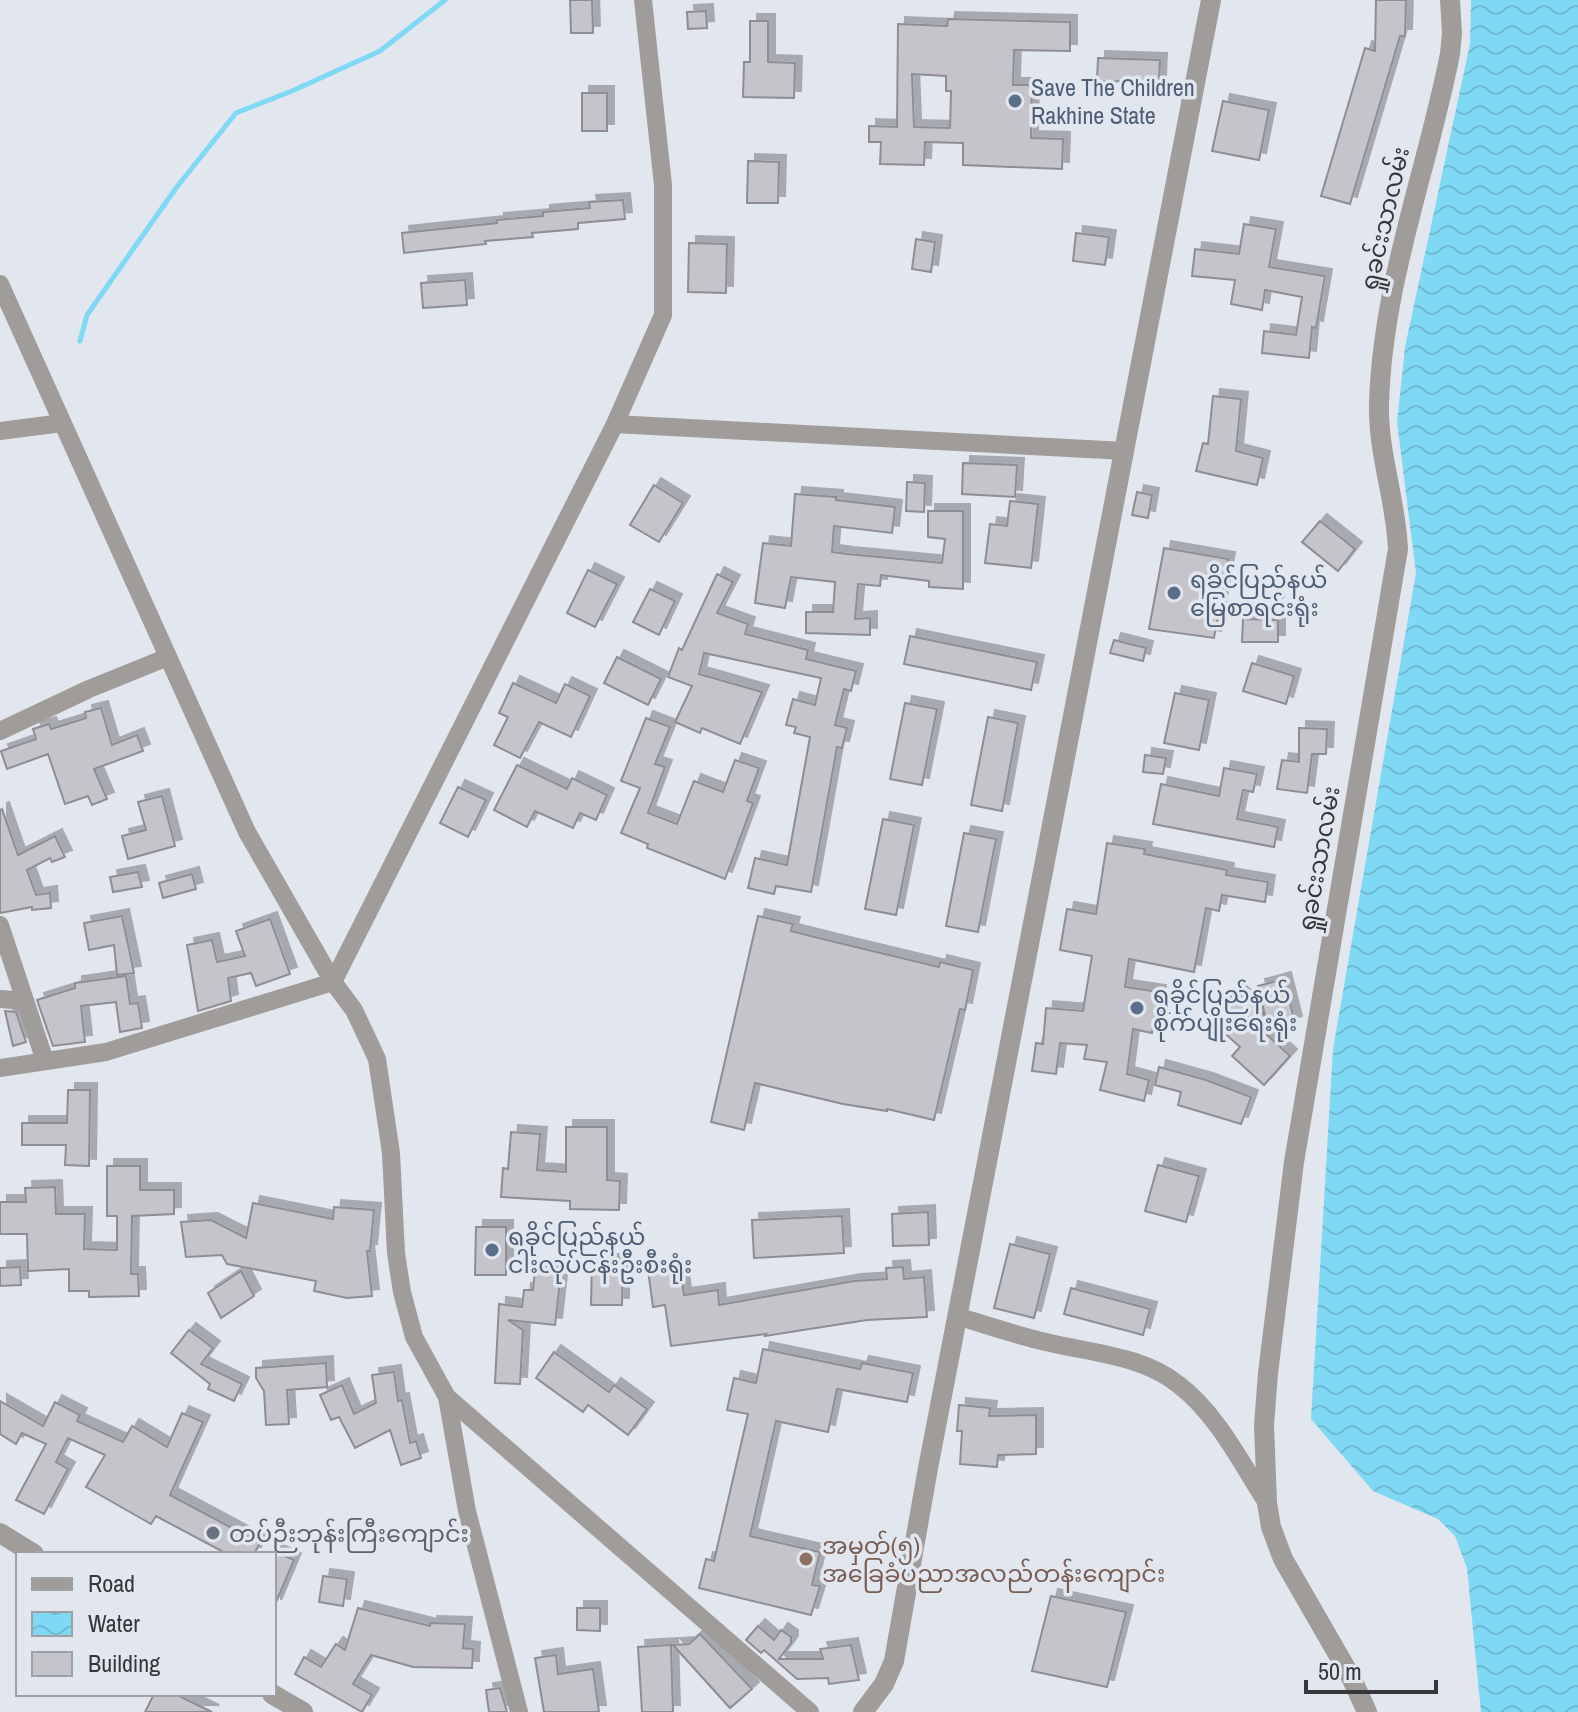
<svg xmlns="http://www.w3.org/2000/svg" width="1578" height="1712" font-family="'Archivo Narrow','Noto Sans Myanmar',sans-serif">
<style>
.water{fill:url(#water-waves)}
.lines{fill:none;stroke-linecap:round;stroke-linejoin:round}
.stream{stroke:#7fd9f5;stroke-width:5}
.building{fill:#c6c4cb;stroke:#8f8d94;stroke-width:2;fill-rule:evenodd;filter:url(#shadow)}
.minor{stroke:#9f9c9a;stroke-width:18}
.tertiary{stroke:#9f9c9a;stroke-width:20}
.service-dot{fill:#5c6f8a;stroke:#e2e6ee;stroke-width:3}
.worship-dot{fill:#6b7280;stroke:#e2e6ee;stroke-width:3}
.education-dot{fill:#8d6e63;stroke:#e2e6ee;stroke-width:3}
.labels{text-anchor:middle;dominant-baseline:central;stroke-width:7;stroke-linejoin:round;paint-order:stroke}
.service-label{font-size:24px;fill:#4e5e75;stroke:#e2e6ee;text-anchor:start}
.street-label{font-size:24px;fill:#36373a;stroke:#e2e6ee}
.worship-label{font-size:24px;fill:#5b616d;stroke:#e2e6ee;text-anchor:start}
.education-label{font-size:24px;fill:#785e54;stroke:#e2e6ee;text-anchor:start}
</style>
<defs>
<pattern id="water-waves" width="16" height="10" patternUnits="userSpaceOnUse" patternTransform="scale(2)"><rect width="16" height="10" fill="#7fd9f5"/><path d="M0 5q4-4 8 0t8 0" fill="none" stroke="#6ebbd3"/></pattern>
<filter id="shadow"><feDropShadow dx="7" dy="-7" stdDeviation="0" flood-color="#0004"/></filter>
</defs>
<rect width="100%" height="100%" fill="#e2e6ee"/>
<path class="water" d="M1471,0h107v1712h-97l-14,-144 -12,-32 -17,-17 -65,-28 -62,-72 22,-370 83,-476 -19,-151 8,-75 65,-303z"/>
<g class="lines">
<path class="stream" d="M80,341l7,-26 89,-127 60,-75 56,-22 88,-40 65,-51"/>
</g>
<g class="building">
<path d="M570,0h22l1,33h-22z"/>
<path d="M1376,0h30l-1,36h-5l-50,168 -29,-8 44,-148 10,3z"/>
<path d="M706,11l1,17 -19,1 -1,-17z"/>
<path d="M948,19l122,3v29l-56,-1 -1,35h19l-1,53 32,1 -1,30 -99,-4v-22l-38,-1 -1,23 -44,-1 1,-22h-12v-16l28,1 1,-103 49,2zM912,74l34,2v15h5l-1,37 -36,-1z"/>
<path d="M750,21h18v41l27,1 -1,35 -51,-1 1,-35h6z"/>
<path d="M1098,58l62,2 -1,22 -62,-1z"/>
<rect x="582" y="93" width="25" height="38"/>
<path d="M1223,101l46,9 -10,50 -47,-9z"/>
<path d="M748,161l31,1 -1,41h-31z"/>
<path d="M623,200l2,19 -47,4v6l-46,4 1,4 -48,4 1,3 -82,9 -2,-20 95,-10v-3l46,-4v-4l47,-4 -1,-6z"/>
<path d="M1244,224l32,5 -7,38 56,9 -9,52 -4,-1 -3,31 -47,-5 2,-22 32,4 6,-38 -37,-7 -3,20 -31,-6 4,-24 -43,-4 3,-27 44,5z"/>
<path d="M1076,233l33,4 -4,28 -32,-4z"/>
<path d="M916,239l19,3 -4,30 -19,-3z"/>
<path d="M689,243l38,1 -1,49 -38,-1z"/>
<path d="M465,280l2,25 -44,3 -2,-25z"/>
<path d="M1213,396l28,3 -5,52 27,7 -6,27 -61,-14 7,-28 5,1z"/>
<path d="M963,463l54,2 -2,32 -53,-3z"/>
<path d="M907,482l18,1 -1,29 -18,-1z"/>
<path d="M654,485l29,18 -24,39 -29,-17z"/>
<path d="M1137,492l15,3 -4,23 -16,-3z"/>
<path d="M795,494l41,3v3l59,7 -3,26 -58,-7 -2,26 15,2 95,9 3,-24 -17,-2v-26h35v78l-34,-2v-6l-48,-6 -1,11 -22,-2 -3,35 15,-1v17l-64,-2v-21h27l2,-30 -44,-5 -6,31 -30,-5 8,-60 28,3z"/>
<path d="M1010,501l28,3 -7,64 -46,-5 5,-39 17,2z"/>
<path d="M1320,521l35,28 -17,22 -36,-29z"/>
<path d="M1164,548l64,11 -14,79 -65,-9z"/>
<path d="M588,570l29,14 -22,43 -28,-14z"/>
<path d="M717,574l16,8 -16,31 31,11 -3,10 63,16 -2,9 50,12 -5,20 -7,-2 -9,36 12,3 -5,20 -5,-1 -26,145 -35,-6 -2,8 -26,-6 7,-30 32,7 23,-128 -16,-4 2,-6 -10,-2 7,-26 22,6 6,-27 -117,-25 -5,21 63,18 -22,52 -38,-16 -2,5 -25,-11 17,-36 -24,-9 11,-29 3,2z"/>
<path d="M650,589l25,12 -16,34 -26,-13z"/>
<path d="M1243,619l35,1v22h-36z"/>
<path d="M910,636l127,26 -6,28 -127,-26z"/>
<path d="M1114,640l32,8 -3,13 -33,-8z"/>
<path d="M617,657l44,22 -13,26 -44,-22z"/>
<path d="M1252,663l42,13 -8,28 -43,-13z"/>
<path d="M513,683l43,20 9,-19 25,12 -19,41 -32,-15 -19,36 -26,-13 14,-28 -9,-4z"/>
<path d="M1175,693l34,7 -10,50 -35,-7z"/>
<path d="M905,703l32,6 -15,76 -32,-6z"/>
<path d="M101,708l11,37 25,-10 6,16 -49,18 13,30 -15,6 -4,-9 -23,8 -17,-50 -41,15 -6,-18 35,-12 -3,-10 16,-5 2,5 35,-11 -1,-6z"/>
<path d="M988,717l30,6 -16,88 -31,-6z"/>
<path d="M646,718l24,9 -15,37 10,3 -17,46 29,11 17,-43 29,11 12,-32 24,8 -12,33 6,2 -28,76 -78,-31 1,-4 -27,-11 19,-45 -19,-7z"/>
<path d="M1299,728l28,1 -1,25h-14l-5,39 -30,-4 5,-29 17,2z"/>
<path d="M1145,755l21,3 -3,16 -20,-2z"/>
<path d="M517,765l50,24 5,-11 35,17 -11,25 -16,-7 -7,15 -38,-17 -8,16 -33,-17z"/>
<path d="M1224,768l33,6 -4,18 -10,-2 -6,29 41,8 -4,20 -121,-23 8,-40 58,12z"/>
<path d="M458,787l28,13 -18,37 -28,-14z"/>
<path d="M162,796l13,50 -47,13 -6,-23 24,-6 -8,-28z"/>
<path d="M2,809l16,46 37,-19 10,21 -13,5 -2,-4 -23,12 9,25 14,-2 1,15 -19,2v-3l-32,6v-103z"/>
<path d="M883,819l31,6 -18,90 -31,-6z"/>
<path d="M964,833l32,6 -18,93 -32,-6z"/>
<path d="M1107,843l38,6 -1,5 83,16 -1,5 42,7 -3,20 -43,-7 -3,16 -13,-3 -12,64 -65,-13 -4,28 34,5 -7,41 -19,-4 -6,45 22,6 -5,21 -44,-11 7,-28 -23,-3 3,-14 -27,-2 -4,31 -24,-3 4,-28 7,1 3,-36 37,3 9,-55 -32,-6 7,-41 29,5z"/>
<path d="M138,872l4,15 -29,5 -3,-15z"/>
<path d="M192,874l4,15 -33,9 -4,-15z"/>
<path d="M122,916l12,57 -17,2 -3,-30 -25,5 -5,-27z"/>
<path d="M758,916l35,8 -2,7 44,11 104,25 1,-5 33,8 -8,40 -5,-1 -26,111 -47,-11v2l-44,-7 -88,-21 -11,47 -33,-8z"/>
<path d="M270,919l20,55 -34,12 -5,-13 -23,5 3,23 -33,10 -11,-66 25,-5 5,22 28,-6 -9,-25z"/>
<path d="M126,976l4,28 8,-1 4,25 -22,4 -4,-30 -35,4 4,36 -32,4 -16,-46 38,-12v-5z"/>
<path d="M1284,979l11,44 -32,8 27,25 -26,29 -32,-29 8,-9 -30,-27 9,-9 -7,-6 10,-10 6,6 9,-10 28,25 -7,-30z"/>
<path d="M5,1011l11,1 10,30 -13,4z"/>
<path d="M1159,1067l47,13 45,17 -10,27 -63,-19 3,-13 -26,-7z"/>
<path d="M68,1090h22l-1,76 -24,-1 1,-20h-44v-22h45z"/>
<path d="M566,1127h41v53l13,1 -1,29 -49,-1v-8l-69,-4 2,-29 5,1 3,-37 29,2 -3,36 29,2z"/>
<path d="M1158,1165l41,11 -13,46 -41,-11z"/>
<path d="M107,1166h33v24h34v24l-42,2 -1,58h7l1,22 -50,1v-6h-20v-22l-41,2 -1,-37h-27v-32h26l-1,-14 30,-1 1,27h29l-1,35 33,1v-34h-10z"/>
<path d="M253,1203l80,16 1,-12 40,3 -4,41h-3l5,45 -25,2 -33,-7 2,-10 -89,-17 -5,-9 -36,2 -5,-35 30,-2 35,18z"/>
<path d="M928,1212l1,33 -36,1 -1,-32z"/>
<path d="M842,1216l2,37 -90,5 -2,-38z"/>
<path d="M476,1227h30v48h-31z"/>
<path d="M1010,1244l40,10 -16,64 -40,-10z"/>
<path d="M592,1261h31l-1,44h-31z"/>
<path d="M680,1266l4,29 34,-5 1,15 135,-24 33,-2 -1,-11 17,-1 1,12 20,-2 3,40 -60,3 -102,16 1,-2 -95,12 -6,-41 -12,2 -5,-37z"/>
<path d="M20,1267l1,18 -21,1v-18z"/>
<path d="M535,1270l26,3 -6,52 -47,-5 15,10 -3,54 -25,-1 4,-79 23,3 2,-17h9z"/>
<path d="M241,1271l13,25 -33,22 -13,-25z"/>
<path d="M1071,1288l79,21 -7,26 -79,-21z"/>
<path d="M189,1330l24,18 -12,16 41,20 -8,17 -26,-12 2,-5 -39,-31z"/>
<path d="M763,1349l97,20 2,-6 51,10 -6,29 -70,-13 -9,43 -52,-11 -26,115 70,16 -8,33 8,1 -9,29 -112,-27 7,-29 8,2 34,-147 -21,-4 7,-32 22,5z"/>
<path d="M554,1352l55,40 5,-7 33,24 -19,26 -40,-30 -5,7 -47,-34z"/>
<path d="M326,1363l1,24 -40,3 2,34 -23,1 -2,-34 -8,-13v-10z"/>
<path d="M394,1372l4,29 4,-1 8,43 6,-2 5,17 -20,7 -11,-35 -35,18 -16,-31 -8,3 -11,-25 22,-10 12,29 22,-11 -4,-28z"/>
<path d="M0,1401l43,25 12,-24 25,13 -3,6 46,21 9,-16 35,21 15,-34 21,9 -33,73 90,48 -6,11h-27l-71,-38 -5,8 -65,-37 19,-32 -37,-17 -12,24 12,7 -24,45 -28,-14 30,-56 -24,-11 -6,11 -16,-10z"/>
<path d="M959,1405l31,3 -1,8 47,-1v39l-38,1 -1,12 -37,-3 2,-33h-5z"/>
<path d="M274,1551l20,9 -20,47z"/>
<path d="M323,1576l24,3 -4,27 -24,-4z"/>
<path d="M1051,1596l75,16 -19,75 -75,-16z"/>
<path d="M358,1608l72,18v-3l35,1 -2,24 10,1 -1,19 -59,-1 -42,-12 -18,29 19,11 -10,17 -67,-38 9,-17 17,10 15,-23 9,6z"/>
<path d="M577,1608h23v23l-23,-1z"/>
<path d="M758,1626l16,14 7,-10 10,7v6l-12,16h44l-3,-10 31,-4 8,35 -30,4 -1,-6 -31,1 -33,-29 -3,3 -15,-13z"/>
<path d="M700,1634l52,55 -22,19 -57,-63 16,-1z"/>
<path d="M671,1645l2,67h-31l-4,-65z"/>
<path d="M556,1655l2,19 35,-5 6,43h-55l-9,-54z"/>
<path d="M500,1688l7,24h-18l-3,-22z"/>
<path d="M154,1694h21l37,18h-67z"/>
</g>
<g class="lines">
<g class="minor">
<path d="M643,0l20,185v130l-48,109 -282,558 21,28 23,49 14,94 5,100 6,39 12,45 33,60 363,315"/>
<path d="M0,284l247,548 86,150 -227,70 -106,16"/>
<path d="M615,424l510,27"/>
<path d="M0,431l62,-8"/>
<path d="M0,731l89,-42 79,-32"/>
<path d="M0,925l45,136"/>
<path d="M0,999l25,2"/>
<path d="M957,1316c29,9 59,19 89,26 44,11 96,13 133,43 38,29 62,78 88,118"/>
<path d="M447,1397l20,114 52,201"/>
</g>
<g class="tertiary">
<path d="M0,1533l34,21"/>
<path d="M272,1694l31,18"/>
<path d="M863,1712l21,-28 10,-23 34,-193 283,-1468"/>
<path d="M1367,1712l-16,-35 -68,-118 -12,-32 -4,-24 -3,-78 4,-52 26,-211 104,-613c-2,-49 -20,-95 -19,-144 3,-121 48,-234 71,-351l2,-21 -2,-33"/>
</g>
</g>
<g class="service-dot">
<circle cx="1015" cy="101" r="8"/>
<circle cx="1174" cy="593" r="8"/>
<circle cx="1137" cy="1008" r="8"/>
<circle cx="492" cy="1250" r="8"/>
</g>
<circle class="worship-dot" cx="213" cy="1533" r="8"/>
<circle class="education-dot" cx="806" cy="1559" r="8"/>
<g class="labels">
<g class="service-label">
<text x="1031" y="87">Save The Children<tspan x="1031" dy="28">Rakhine State</tspan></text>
<text x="1190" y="579">ရခိုင်ပြည်နယ်<tspan x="1190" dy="28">မြေစာရင်းရုံး</tspan></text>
<text x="1153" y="994">ရခိုင်ပြည်နယ်<tspan x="1153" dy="28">စိုက်ပျိုးရေးရုံး</tspan></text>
<text x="508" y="1236">ရခိုင်ပြည်နယ်<tspan x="508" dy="28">ငါးလုပ်ငန်းဦးစီးရုံး</tspan></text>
</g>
<g class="street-label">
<text transform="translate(1384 219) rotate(-77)">ရှုခင်းသာလမ်း</text>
<text transform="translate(1318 859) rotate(-80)">ရှုခင်းသာလမ်း</text>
</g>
<g class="worship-label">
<text x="229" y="1533">တပ်ဉီးဘုန်းကြီးကျောင်း</text>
</g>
<g class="education-label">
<text x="822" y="1545">အမှတ်(၅)<tspan x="822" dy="28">အခြေခံပညာအလည်တန်းကျောင်း</tspan></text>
</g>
</g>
<rect x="16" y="1552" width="260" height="144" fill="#e2e6ee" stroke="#9da0a6" stroke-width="2"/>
<rect x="32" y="1578" width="40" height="12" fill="#9f9c9a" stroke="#9da0a6" stroke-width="2"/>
<text x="88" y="1592" font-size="24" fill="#36373a">Road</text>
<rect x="32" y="1612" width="40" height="24" fill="url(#water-waves)" stroke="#9da0a6" stroke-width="2"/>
<text x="88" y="1632" font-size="24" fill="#36373a">Water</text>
<rect x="32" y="1652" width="40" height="24" fill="#c6c4cb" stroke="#9da0a6" stroke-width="2"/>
<text x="88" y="1672" font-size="24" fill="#36373a">Building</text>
<path d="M1306 1680v12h130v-12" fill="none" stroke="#36373a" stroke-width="4"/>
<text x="1318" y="1680" font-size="24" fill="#36373a" stroke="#e2e6ee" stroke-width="6" paint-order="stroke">50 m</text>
</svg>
